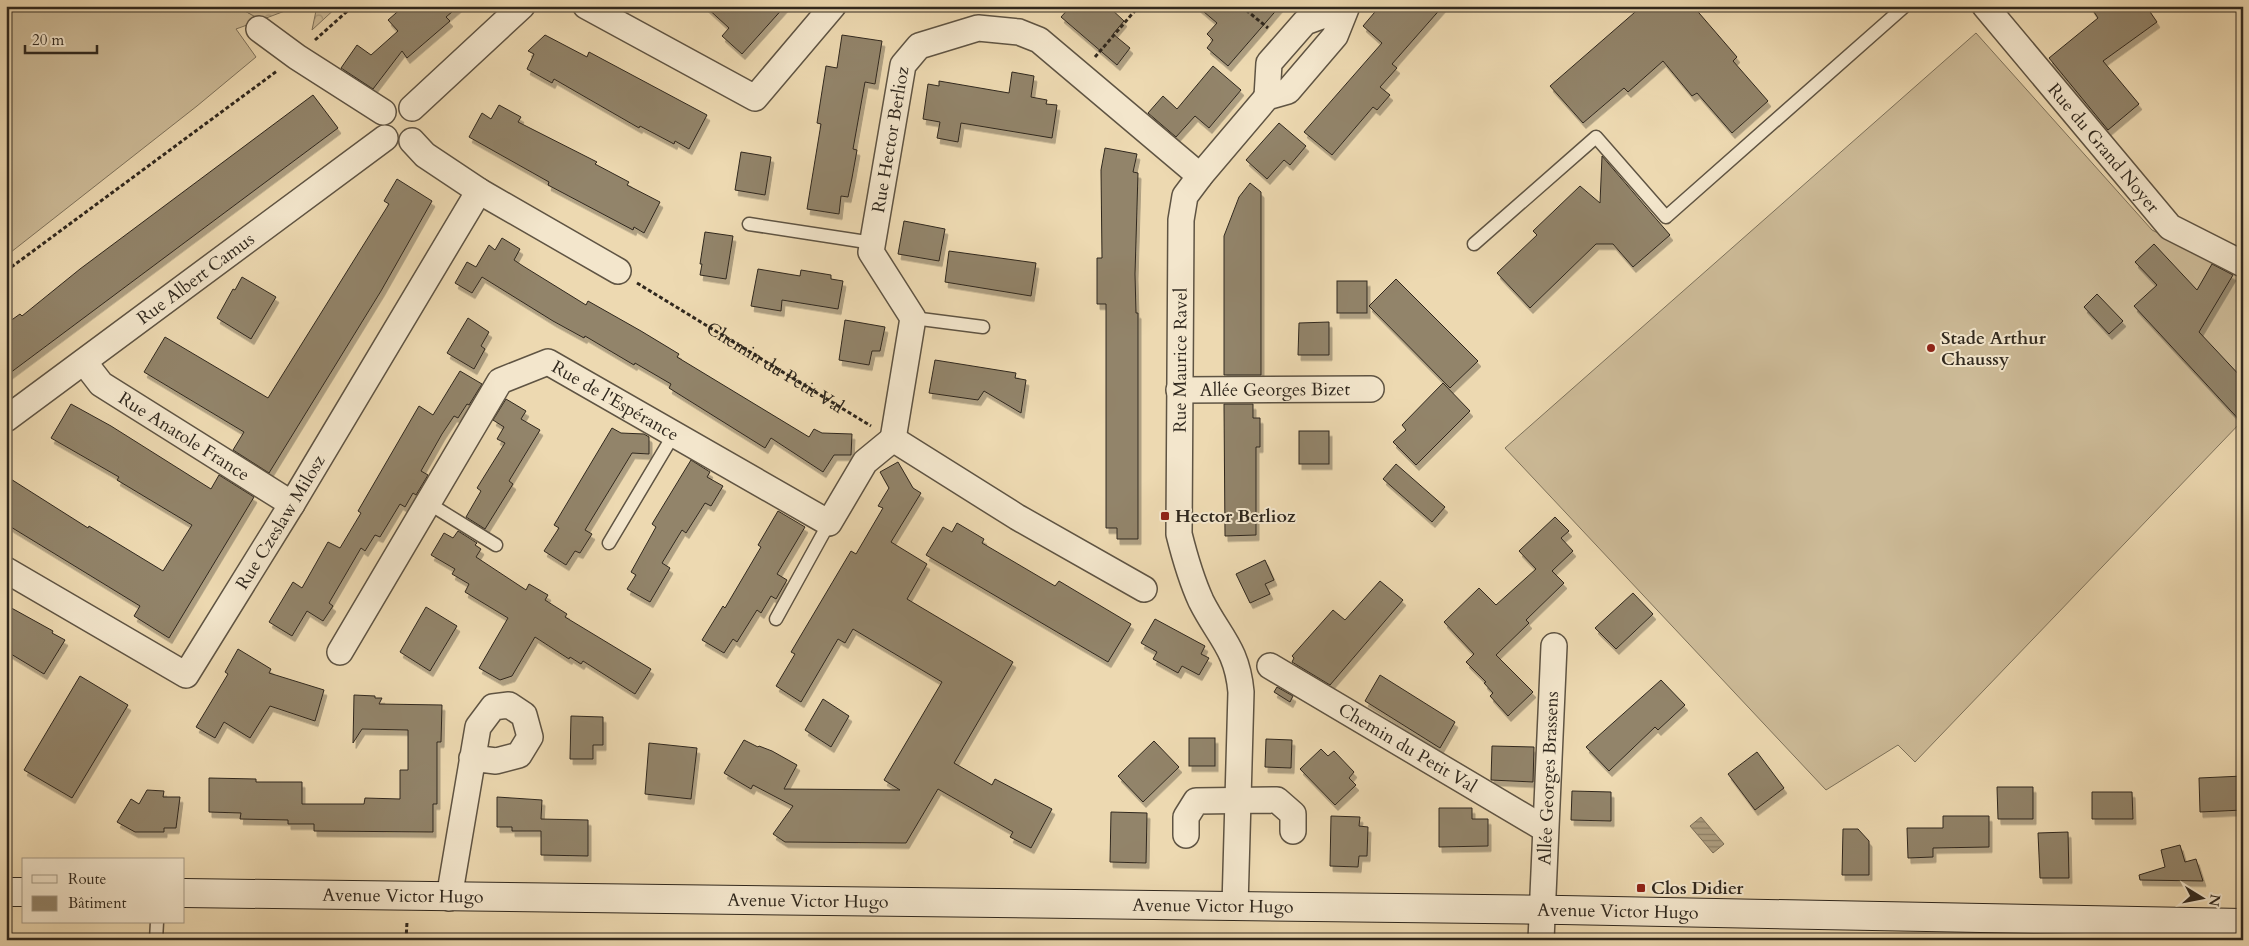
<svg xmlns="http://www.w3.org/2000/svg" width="2249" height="946" font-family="Cardo,serif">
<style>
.grass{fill:#cdbb98;stroke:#7e725b}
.forest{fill:url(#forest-crowns);stroke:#7e725b}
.water{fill:url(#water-rules);stroke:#7b6e58}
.building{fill:#92846a;stroke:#30281e;filter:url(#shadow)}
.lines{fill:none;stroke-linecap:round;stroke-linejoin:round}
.service-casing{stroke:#5f5443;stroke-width:15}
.minor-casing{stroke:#5f5443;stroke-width:28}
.secondary-casing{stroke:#30281e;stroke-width:30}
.path{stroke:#30281e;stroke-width:3;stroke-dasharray:4 2.5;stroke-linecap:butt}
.service{stroke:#f3e6cc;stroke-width:12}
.minor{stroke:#f3e6cc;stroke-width:25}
.secondary{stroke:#f3e6cc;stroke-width:28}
.poi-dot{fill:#8f2418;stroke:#f3e6cc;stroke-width:2}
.labels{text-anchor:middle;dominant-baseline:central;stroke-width:4;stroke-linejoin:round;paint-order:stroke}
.street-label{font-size:18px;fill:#30281e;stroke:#f3e6cc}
.poi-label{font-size:18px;font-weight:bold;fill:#30281e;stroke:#f3e6cc;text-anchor:start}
</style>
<defs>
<pattern id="forest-crowns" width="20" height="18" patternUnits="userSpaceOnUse" patternTransform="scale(1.25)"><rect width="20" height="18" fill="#cdbb98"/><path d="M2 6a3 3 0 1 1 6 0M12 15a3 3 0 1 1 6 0" fill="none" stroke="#a7987b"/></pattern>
<pattern id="water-rules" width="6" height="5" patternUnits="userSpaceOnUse" patternTransform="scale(1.25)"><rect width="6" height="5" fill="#ad9d7f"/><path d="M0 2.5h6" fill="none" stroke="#8d8067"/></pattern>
<filter id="shadow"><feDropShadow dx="3" dy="5.5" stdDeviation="0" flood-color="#0004"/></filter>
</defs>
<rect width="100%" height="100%" fill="#edd9b1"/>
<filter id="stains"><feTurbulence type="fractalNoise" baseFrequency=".004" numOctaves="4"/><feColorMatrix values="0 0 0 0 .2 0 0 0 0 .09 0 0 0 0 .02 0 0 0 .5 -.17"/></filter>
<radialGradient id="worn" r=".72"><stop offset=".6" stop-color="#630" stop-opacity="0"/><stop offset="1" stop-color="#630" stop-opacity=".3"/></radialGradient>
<g class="grass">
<path d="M6,6h230l25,14 -25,9 20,28 -59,49 -191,150z"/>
<path d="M1976,33l176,197 91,45v145l-328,342 -17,-17 -72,45 -321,-342z"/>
</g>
<g class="forest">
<path d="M236,6h62l-37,14z"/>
<path d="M317,6h21l-26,24z"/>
</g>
<path class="water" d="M1701,817l23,27 -11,9 -23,-27z"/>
<g class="building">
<path d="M404,6h55l-13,11 4,4 -43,37 -5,-7 -29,38 -32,-21 16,-23 14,10 27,-24 -10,-11z"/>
<path d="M705,6h80l-43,48 -20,-18 7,-8z"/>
<path d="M1071,6h37l16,15 -11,13 17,14 -13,17 -56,-48z"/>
<path d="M1197,6h83l-52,60 -21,-18 6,-8 -6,-6 10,-11z"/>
<path d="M1380,6h63l-51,58 5,4 -17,19 10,8 -13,15 -4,-3 -41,48 -28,-23 78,-89 -19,-17z"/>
<path d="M1642,6h51l44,51 -4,4 35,40 -36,32 -35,-40 -5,3 -29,-35 -35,31 -4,-4 -41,35 -33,-37z"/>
<path d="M2090,6h56l11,16 -54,39 36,43 -31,26 -59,-72 49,-40z"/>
<path d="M545,35l42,22 2,-5 118,63 -18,34 -14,-8 -1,3 -34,-18 -1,2 -85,-49 -2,4 -25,-14 7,-15 -6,-3z"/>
<path d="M842,35l40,6 -7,43 -10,-2 -12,67 4,1 -5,28 -4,19 -7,-1 -2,18 -32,-5 14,-85 -4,-1 9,-57 11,2z"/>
<path d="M1213,66l28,24 -32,38 -14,-12 -19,21 -28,-24 15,-17 14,13z"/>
<path d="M1012,72l22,4 -3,21 16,3 -1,4 11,1 -5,33 -91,-15 -3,19 -21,-4 3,-16 -17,-3 5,-35 11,2v-5l70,12z"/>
<path d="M313,95l25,33 -332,248v-52l14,-10 2,2 58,-47z"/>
<path d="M499,105l22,12 -3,5 79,40 -2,2 34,18 -2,3 33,17 -16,31 -10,-6 -1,3 -85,-45 1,-3 -80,-45 13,-24 9,6z"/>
<path d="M1279,123l27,23 -16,19 -6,-5 -17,19 -21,-19z"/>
<path d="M1105,148l32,6 -4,18 5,1 -3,101 1,39h2v226h-21v-11h-11v-224h-9v-46h5l-1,-88z"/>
<path d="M741,152l30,5 -6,38 -30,-5z"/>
<path d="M1602,156l68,79 -37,32 -20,-23h-17l-66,64 -33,-35 40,-38 -4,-4 47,-45 20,17z"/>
<path d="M397,179l35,22 -51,90 -112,182 -36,-23 11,-18 -100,-60 21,-35 103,61 121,-194 -5,-3z"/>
<path d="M1250,183l11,9v183h-37v-139l15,-39z"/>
<path d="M904,221l41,8 -6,32 -41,-7z"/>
<path d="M705,232l28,4 -7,43 -26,-4 2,-11h-2z"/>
<path d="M502,238l18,11 -6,11 9,6 63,39 2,-4 53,30 38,23 -2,3 132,80 5,-8 8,4 30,1 -1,21h-17l-11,17 -52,-34 -6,10 -96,-60 2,-4 -36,-21 -1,2 -49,-29 -1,2 -31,-17 -71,-44 -10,16 -17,-10 12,-21 9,5 13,-22 6,5z"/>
<path d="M2154,244l43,46 15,-26 21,11 -34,57 44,47v45l-109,-118 23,-21 -22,-23z"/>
<path d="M949,251l87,12 -5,33 -86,-14z"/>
<path d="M758,269l42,7 1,-6 30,5v4l12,2 -5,28 -56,-9 -1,11 -30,-5z"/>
<path d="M242,277l34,20 -25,42 -34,-21 16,-29 2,1z"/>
<path d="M1396,279l82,82 -28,27 -81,-82z"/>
<rect x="1337" y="281" width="30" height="32"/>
<path d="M2097,294l26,27 -14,13 -25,-27z"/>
<path d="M468,318l21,14 -8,14 4,3 -11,20 -27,-16z"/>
<path d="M845,320l40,7 -5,24h-8l-3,14 -30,-5z"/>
<path d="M1329,322v33h-31l1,-32z"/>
<path d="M935,360l81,13 -1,5 11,2 -5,33 -37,-22 -6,9 -49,-7z"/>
<path d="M460,371l22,13 -13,21 -2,-1 -9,14 -4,-2 -12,18 -21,37 7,4 -12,20 -3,-2 -8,14 -5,-3 -20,33 -5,-2 -10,16 -4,-3 -32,55 4,3 -10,15 -16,-10 -15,25 -23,-14 24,-40 9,6 26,-46 12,6 21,-35 -3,-2 61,-105 14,9z"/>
<path d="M1443,383l27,28 -54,54 -23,-23 13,-12 -4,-5z"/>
<path d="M506,399l20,12 -5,8 19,11 -31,51 4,3 -28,45 -19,-12 15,-26 -4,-3 28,-45 -8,-4 7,-12 -11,-7z"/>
<path d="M71,404l40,22 100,63 8,-14 35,22 -85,141 -35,-22 6,-10 -134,-82v-48l82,52 1,-2 74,45 29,-46 -75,-45 2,-3 -68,-39z"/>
<path d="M1224,404h29v14h7v29h-4v88l-31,1z"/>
<path d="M612,428l9,5 23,1 5,3v17l-17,-1 -47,77 7,4 -12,19 -5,-2 -9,14 -22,-14 15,-23 -5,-3z"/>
<rect x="1299" y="431" width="30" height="33"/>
<path d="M691,460l19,12 -3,5 16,9 -12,20 -6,-3 -19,30 -4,-3 -20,33 8,5 -20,34 -23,-13 9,-14 -5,-3 25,-45 -4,-3z"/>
<path d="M898,462l15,26 8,5 -30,49 36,22 -20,35 106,63 -59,101 38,22 3,-6 57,30 -21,39 -21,-11 3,-5 -75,-43 -32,54 -121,-1 -12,-8 20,-28 -40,-21 -2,4 -27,-16 20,-33 14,7 1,-1 13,5 25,14 -13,24 116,1 -16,-10 58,-98 -89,-53 -8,14 -7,-4 -37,63 -25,-16 19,-32 -4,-2 60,-101 5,3 27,-46 -5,-2 11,-18 -9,-16z"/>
<path d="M1396,464l49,43 -13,15 -49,-43z"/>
<path d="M778,511l27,16 -28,47 10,6 -11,19 -5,-3 -10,17 -4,-3 -20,32 -4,-3 -9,14 -22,-13 21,-34 2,2 36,-61 -3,-2z"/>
<path d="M1555,517l14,14 -8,7 12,13 -21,20 12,12 -38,37 3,3 -33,32 37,37 -25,24 -18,-20 3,-3 -9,-10 2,-1 -20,-20 8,-8 -30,-32 35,-34 17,17 40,-36 -17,-18z"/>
<path d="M957,523l27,16 -2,4 73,43 4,-5 72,43 -23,38 -182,-107 17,-28 9,5z"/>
<path d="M458,531l19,12 -2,2 6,4 -5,8 50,33 3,-6 19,11 -3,5 22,14 -2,3 86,52 -16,25 -52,-33 -2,3 -11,-7 -1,2 -34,-22 -23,39 -12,4 -21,-12 29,-50 -43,-26 4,-8 -17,-10 3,-5 -24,-14 13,-22 9,5z"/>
<path d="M1265,560l9,20 -9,4 5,10 -20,9 -14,-29z"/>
<path d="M1380,581l23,19 -73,85 -38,-23 2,-4 -2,-2 41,-46 12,10z"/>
<path d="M1633,593l20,21 -37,35 -21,-21z"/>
<path d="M6,605l47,26 -1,2 13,7 -21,34 -38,-23z"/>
<path d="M426,607l31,19 -27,45 -30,-19z"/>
<path d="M1155,619l50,27 -4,8 8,4 -10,17 -17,-9 -4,7 -25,-14 4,-7 -16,-9z"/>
<path d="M238,649l33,20 -2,4 55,17 -9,31 -45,-15 -20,32 -26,-16 -9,16 -19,-11 32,-53 -3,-2z"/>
<path d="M1380,675l75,47 -15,26 -75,-47z"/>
<path d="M80,676l48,29 -56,93 -48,-28z"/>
<path d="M1661,680l24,25 -27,25 -3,-3 -46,44 -23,-24z"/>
<path d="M1277,687l16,9 -3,6 -16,-10z"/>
<path d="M354,695l21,1v2h7l-3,6 63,1 -1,37h-4v62h-4v28l-119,-1v-7h-26v-4l-48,-1 1,-6 -32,-1v-34l47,1v3h46v22h62l1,-6 35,1v-29h8v-40l-46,-1 -9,14z"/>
<path d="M823,699l26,17 -18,31 -26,-17z"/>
<path d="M571,716l32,1v28h-10v14h-23z"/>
<rect x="1189" y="738" width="26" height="28"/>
<path d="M1266,739l26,1 -1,28 -26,-1z"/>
<path d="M1154,741l25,26 -36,35 -25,-26z"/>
<path d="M649,743l48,5 -6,51 -46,-5z"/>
<path d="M1492,746l42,1 -1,35 -42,-2z"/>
<path d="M1321,749l7,7 6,-5 20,21 -5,6 7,7 -21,20 -35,-36z"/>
<path d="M1757,752l27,36 -29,22 -27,-36z"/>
<path d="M2243,776v34l-43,2 -1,-34z"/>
<path d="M1997,787h36v32h-35z"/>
<path d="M147,790l17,1 -1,6h17l-4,31h-12v4h-29l-18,-10 14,-23 8,5z"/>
<path d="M1572,791l39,1v29l-40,-1z"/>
<path d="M2092,792h40l1,27h-41z"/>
<path d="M497,797l45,3 -1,19 47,1v36l-47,-1v-24h-29v-4h-15z"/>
<path d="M1439,808h33v11h16v27l-49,1z"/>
<path d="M1111,812l36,1 -1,50 -36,-1z"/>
<path d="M1331,816l29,1 -1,9 9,1 -1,29h-8l-1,11 -28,-1z"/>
<path d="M1943,816h46v31l-56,1v9l-25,1 -1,-30h36z"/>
<path d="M1843,829h15l11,12v34h-27z"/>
<path d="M2068,832l1,46h-29l-2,-45z"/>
<path d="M2180,845l5,17 11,-3 7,22 -63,-1 -1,-5 26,-8 -4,-17z"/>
</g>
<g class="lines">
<g class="service-casing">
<g id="service">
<path d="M749,224l124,19"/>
<path d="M1474,244l122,-107 70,80 239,-211"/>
<path d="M913,318l70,9"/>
<path d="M428,503l68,42"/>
<path d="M609,543l65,-109"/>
<path d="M776,619l53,-96"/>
<path d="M156,940l1,-18"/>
</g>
</g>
<g class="minor-casing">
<g id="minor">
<path d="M586,6l169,92 78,-92"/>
<path id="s2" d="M1985,6l185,221 73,37"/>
<path d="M259,29l38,28 86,55"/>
<path d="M1267,97l2,-34 36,-41 41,-15"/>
<path d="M412,108l110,-102"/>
<path d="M412,141l13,14 54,36 139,80"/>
<path id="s3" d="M84,362l17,22 191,120"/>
<path id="s4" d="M1179,390l192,-1"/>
<path id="s5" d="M6,419l379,-281"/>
<path id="s6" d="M893,439l20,-121 -42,-66 32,-187 16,-19 59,-18 41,4 20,8 161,136"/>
<path d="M893,439l124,78 127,72"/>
<path id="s7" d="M6,570l180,105 106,-171 187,-313"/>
<path id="s8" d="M340,652l160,-271 48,-19 281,161 36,-61 28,-23"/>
<path id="s9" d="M1270,666l275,163"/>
<path d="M1186,835v-18l10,-16 81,-1 16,14v17"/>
<path d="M449,898l29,-171 15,-20 16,-2 15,10 6,22 -11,18 -23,6 -24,-3"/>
<path id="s10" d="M1235,906l6,-214c-4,-44 -22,-55 -40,-91 -10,-22 -16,-43 -22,-67l2,-314 4,-24 15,-20 67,-79 21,-6 47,-55 12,-30"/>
<path id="s11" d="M1541,940l13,-294"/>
</g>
</g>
<g class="secondary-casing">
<g id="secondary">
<path d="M6,892h18"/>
<path id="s12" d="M184,893l1378,17 681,13"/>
</g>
</g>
<g class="path">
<path d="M1241,6l27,22"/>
<path d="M315,40l38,-34"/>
<path d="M1095,57l44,-51"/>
<path d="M6,271l271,-200"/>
<path id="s1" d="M637,283l234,143"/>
<path d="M406,940l1,-18"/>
</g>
<use href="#service" class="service"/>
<use href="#minor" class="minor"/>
<use href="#secondary" class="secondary"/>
</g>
<g class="poi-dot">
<circle cx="1931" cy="348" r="5"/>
<rect x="1160" y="511" width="10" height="10" rx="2.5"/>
<rect x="1636" y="883" width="10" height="10" rx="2.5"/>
</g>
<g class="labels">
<g class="street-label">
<text stroke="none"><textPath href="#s6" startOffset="315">Rue Hector Berlioz</textPath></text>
<text stroke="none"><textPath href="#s2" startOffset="185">Rue du Grand Noyer</textPath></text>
<text stroke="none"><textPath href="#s5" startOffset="236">Rue Albert Camus</textPath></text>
<text stroke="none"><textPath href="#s10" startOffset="559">Rue Maurice Ravel</textPath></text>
<text stroke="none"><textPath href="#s1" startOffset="162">Chemin du Petit Val</textPath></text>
<text stroke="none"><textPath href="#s4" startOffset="96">Allée Georges Bizet</textPath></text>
<text stroke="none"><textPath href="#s8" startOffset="444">Rue de l'Espérance</textPath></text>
<text stroke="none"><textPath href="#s3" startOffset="126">Rue Anatole France</textPath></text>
<text stroke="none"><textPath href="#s7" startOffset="388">Rue Czeslaw Milosz</textPath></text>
<text stroke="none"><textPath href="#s9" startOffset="160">Chemin du Petit Val</textPath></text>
<text stroke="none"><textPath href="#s11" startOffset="162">Allée Georges Brassens</textPath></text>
<text stroke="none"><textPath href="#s12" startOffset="219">Avenue Victor Hugo</textPath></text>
<text stroke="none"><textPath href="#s12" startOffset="624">Avenue Victor Hugo</textPath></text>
<text stroke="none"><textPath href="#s12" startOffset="1029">Avenue Victor Hugo</textPath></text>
<text stroke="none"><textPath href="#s12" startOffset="1434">Avenue Victor Hugo</textPath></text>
</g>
<g class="poi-label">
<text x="1941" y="338">Stade Arthur<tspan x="1941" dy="21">Chaussy</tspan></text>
<text x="1175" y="516">Hector Berlioz</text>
<text x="1651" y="888">Clos Didier</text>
</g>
</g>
<rect width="2249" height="946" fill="none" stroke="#edd9b1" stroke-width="25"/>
<rect x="8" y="8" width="2234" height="931" fill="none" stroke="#30281e" stroke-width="2.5"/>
<rect x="12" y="12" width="2224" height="921" fill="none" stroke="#30281e"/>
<rect x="22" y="858" width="162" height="65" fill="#f3e6cc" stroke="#a59a86"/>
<rect x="32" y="875" width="25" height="8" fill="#f3e6cc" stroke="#a59a86"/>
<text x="68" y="884" font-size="15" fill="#30281e">Route</text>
<rect x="32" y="896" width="25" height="15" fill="#92846a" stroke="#a59a86"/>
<text x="68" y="908" font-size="15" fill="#30281e">Bâtiment</text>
<g transform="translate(2202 898) rotate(100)" stroke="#f3e6cc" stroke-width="4" paint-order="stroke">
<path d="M0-4L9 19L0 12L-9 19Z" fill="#30281e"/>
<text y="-8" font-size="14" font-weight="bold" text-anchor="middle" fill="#30281e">N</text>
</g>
<path d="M25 45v8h72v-8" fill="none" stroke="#30281e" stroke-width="2.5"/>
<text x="32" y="45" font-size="15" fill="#30281e" stroke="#f3e6cc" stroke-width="4" paint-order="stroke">20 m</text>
<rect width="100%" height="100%" filter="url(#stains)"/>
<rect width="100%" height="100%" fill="url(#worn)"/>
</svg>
